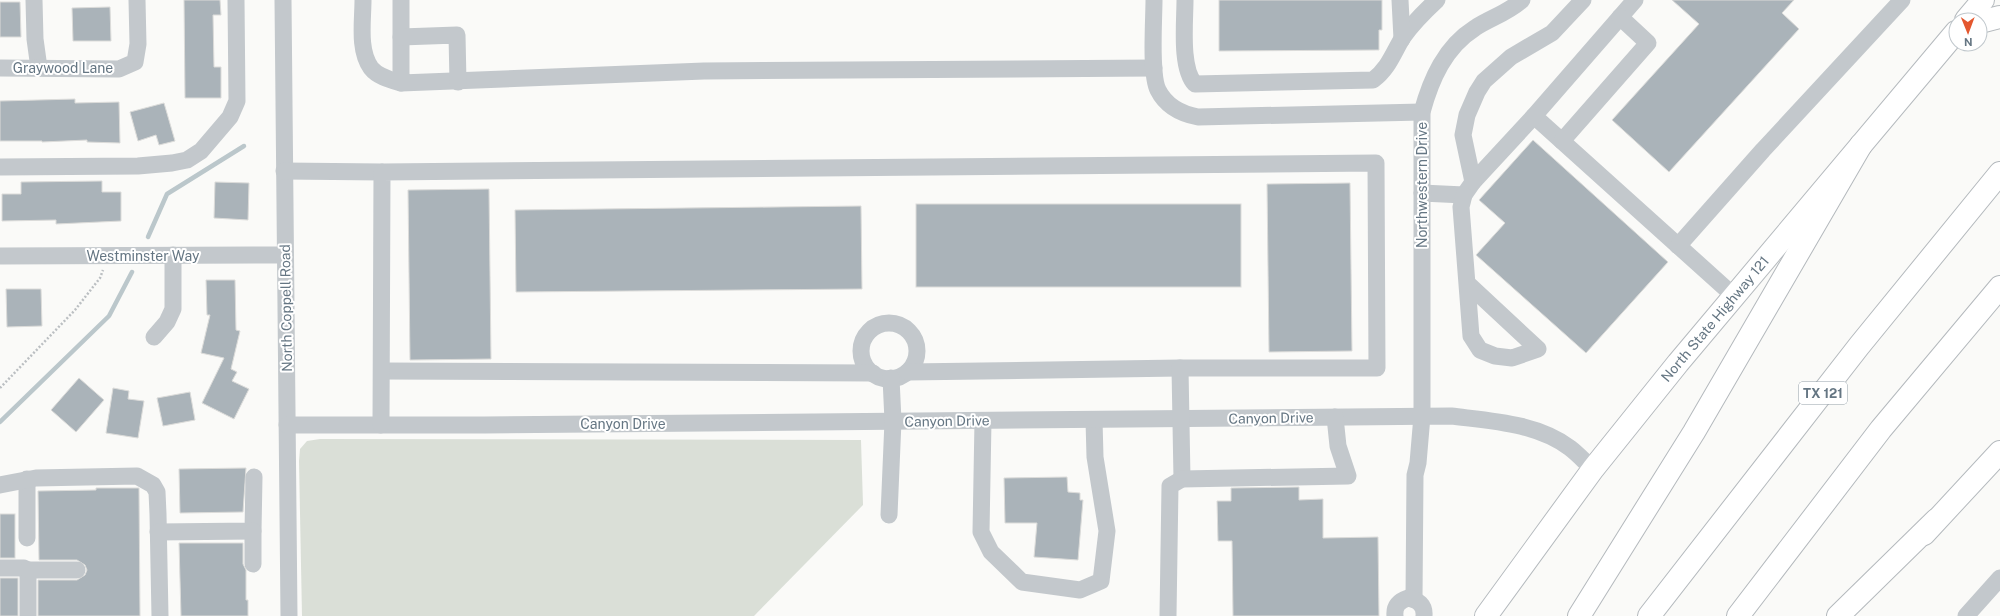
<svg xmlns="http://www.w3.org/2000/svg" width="2000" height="616" font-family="'Public Sans',sans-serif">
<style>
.green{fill:#dadfd7}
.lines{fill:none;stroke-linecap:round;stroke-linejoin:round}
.stream{stroke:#bbc7cb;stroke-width:4.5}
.building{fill:#aab3b9;stroke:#dcdcda}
.major-casing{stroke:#b5babe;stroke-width:24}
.highway-casing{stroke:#b4b9bd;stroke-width:24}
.path{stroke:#bbbfc2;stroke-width:2.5;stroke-dasharray:2 2;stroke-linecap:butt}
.minor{stroke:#c3c8cc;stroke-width:17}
.major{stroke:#fff;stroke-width:22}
.highway{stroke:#fff;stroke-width:22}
.labels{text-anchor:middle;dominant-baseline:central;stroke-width:4;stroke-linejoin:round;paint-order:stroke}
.shield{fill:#fff;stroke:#939fa8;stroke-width:1}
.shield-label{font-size:13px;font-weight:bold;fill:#657683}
.street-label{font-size:14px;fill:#657683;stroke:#fff}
</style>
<rect width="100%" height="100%" fill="#fafaf8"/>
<path class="green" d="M320,439l541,1 2,65 -109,111h-452l-3,-155 1,-12 7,-8z"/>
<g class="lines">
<g class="stream">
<path d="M148,237l19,-43 77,-48"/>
<path d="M0,422l109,-106 23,-44"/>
</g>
</g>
<g class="building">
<path d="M184,0h36l1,15h-8l1,52h7v31h-36z"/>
<path d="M1219,0h163v30h-3v20l-160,1z"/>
<path d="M1672,0h122l-12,13 17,16 -130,143 -57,-52 87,-96z"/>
<path d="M0,2h20l1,35h-21z"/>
<path d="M110,7l1,34h-38l-1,-33z"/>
<path d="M75,99v4l44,-1 1,41 -33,-1v-2l-45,2v-1h-42v-40z"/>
<path d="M164,103l11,38 -16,4 -3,-10 -18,6 -8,-29z"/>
<path d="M1533,140l135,122 -82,91 -110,-98 29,-32 -26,-23z"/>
<path d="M102,181v11h19v29l-65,3v-4l-54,1v-27h19v-12z"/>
<path d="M215,182l34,1 -1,37 -34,-2z"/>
<path d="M1350,183l2,168 -83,1 -2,-168z"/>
<path d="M489,189l2,170 -81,1 -2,-170z"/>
<rect x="916" y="204" width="325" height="83"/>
<path d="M861,206l1,83 -346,3 -1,-82z"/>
<path d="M206,280h29l1,50 4,1 -9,38 6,3 -5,9 17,8 -15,30 -32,-16 22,-45 -23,-5 9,-38h-3z"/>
<path d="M6,289h35l1,37 -35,1z"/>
<path d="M79,378l25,22 -28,32 -25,-22z"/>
<path d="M113,388l16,3 -1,8 16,2 -6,37 -32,-5z"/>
<path d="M190,392l5,28 -32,6 -6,-28z"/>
<path d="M246,468l-3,44 -63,1 -1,-44z"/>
<path d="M1067,477l1,15 12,1v7h3l-5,60 -44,-3 3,-34h-32l-1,-45z"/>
<path d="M1299,487v13l24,-1v39l55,-1 1,79h-146l-1,-75h-14l-1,-40h14v-13z"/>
<path d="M96,488h43l1,128h-102v-36h39l8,-5 2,-5 -2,-5 -8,-5h-38l-1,-69 58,-1z"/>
<rect x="0" y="514" width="15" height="44"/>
<path d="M179,543h64v21l3,6v30h2v16h-67z"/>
<rect x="0" y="578" width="18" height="38"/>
</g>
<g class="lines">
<g class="major-casing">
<g id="major">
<path d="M1966,20l17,-20"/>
<path d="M1980,22l20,-5"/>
<path d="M1924,534l76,-82"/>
<path d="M1486,616l107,-147 85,-106 278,-331"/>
</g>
</g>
<g class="highway-casing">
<g id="highway">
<path d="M1579,616l115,-184 167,-287"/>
<path d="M1649,616l210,-270 141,-173"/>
<path d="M1738,616l143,-187 119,-142"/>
<path d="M1838,616l98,-96"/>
</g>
</g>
<path class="path" d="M0,388l75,-78 25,-32 3,-8"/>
<g class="minor">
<path d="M34,0l1,39 4,29"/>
<path d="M283,0l6,616"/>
<path d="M363,0c0,21 -5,50 8,68 7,9 20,12 30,15"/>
<path d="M401,0v83l303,-12 450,-3"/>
<path d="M1154,0c0,21 -4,74 4,90 8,16 24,24 40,27l224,-5"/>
<path d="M1185,0c0,22 -5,68 10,84l178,-4c16,-12 20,-27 30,-43 10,-14 21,-25 34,-37"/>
<path d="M1400,0l2,39"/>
<path d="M1635,0l-101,116 200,180"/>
<path d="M401,37l56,-2 1,47"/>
<path d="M0,68l119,1 16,-7 3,-18 -1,-44"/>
<path d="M1562,141l86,-98 -28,-26"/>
<path d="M0,167l138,-1 34,-3 15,-3 14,-9 29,-34 7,-16 -1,-101"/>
<path d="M284,171l98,1"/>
<path d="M1473,182l61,-66"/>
<path d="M1422,193l42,2 9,-13 -10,-47 4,-20 10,-23 7,-11 27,-24 41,-24 31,-33"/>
<path d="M1464,195l-3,12 10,129 9,14 15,6 17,2 26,-9 -71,-66"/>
<path d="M1678,246l85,-96 139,-150"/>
<path d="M0,256l285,-1"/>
<circle cx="889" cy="351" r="28"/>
<path d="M154,337l13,-15 6,-13v-54"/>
<path d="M383,371l490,2"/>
<path d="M908,372l272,-4"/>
<path d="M983,421l-2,111 10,20 31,30 58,8 21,-9 6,-50 -12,-74 -1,-37"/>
<path d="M287,425h197l967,-9c40,5 86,7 119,32 8,6 15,14 23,21"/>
<path d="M381,425l1,-253 994,-9 1,205h-197l2,111"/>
<path d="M27,479v59"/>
<path d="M0,485l36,-7 101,-2 16,9 4,7 1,22 2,102"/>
<path d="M889,515l4,-94 -2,-43"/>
<path d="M158,532l95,-1 1,-54"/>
<path d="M253,564v-33"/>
<path d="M0,568h24l4,2v46"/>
<path d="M28,570h49"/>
<path d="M1414,599l1,-124 3,-12 4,-47v-304c9,-33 23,-65 53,-84 15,-10 33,-15 47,-28"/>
<path d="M1168,616l2,-130 12,-7 166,-3 -10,-30 -3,-29"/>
<path d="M1395,616c-1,-10 4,-15 13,-18 10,2 17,7 16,18"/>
<path d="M1966,616l34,-38"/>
</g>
<use href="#major" class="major"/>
<use href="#highway" class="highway"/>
</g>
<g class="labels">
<rect class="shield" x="1799" y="382" width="48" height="22" rx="3"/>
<g class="shield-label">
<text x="1823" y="393">TX 121</text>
</g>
<g class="street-label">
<text x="63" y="68">Graywood Lane</text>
<text transform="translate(1422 185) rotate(-90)">Northwestern Drive</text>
<text x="143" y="256">Westminster Way</text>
<text transform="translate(286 308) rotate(-91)">North Coppell Road</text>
<text transform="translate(1715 319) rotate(-50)">North State Highway 121</text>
<text transform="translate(1271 418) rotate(-1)">Canyon Drive</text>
<text transform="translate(947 421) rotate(-1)">Canyon Drive</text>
<text x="623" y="424">Canyon Drive</text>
</g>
</g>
<g transform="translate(1968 32) rotate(179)"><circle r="19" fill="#ffffff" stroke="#c1c8cd"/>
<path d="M0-3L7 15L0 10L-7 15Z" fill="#e4572e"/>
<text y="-6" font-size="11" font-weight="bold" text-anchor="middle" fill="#657683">N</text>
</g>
</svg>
